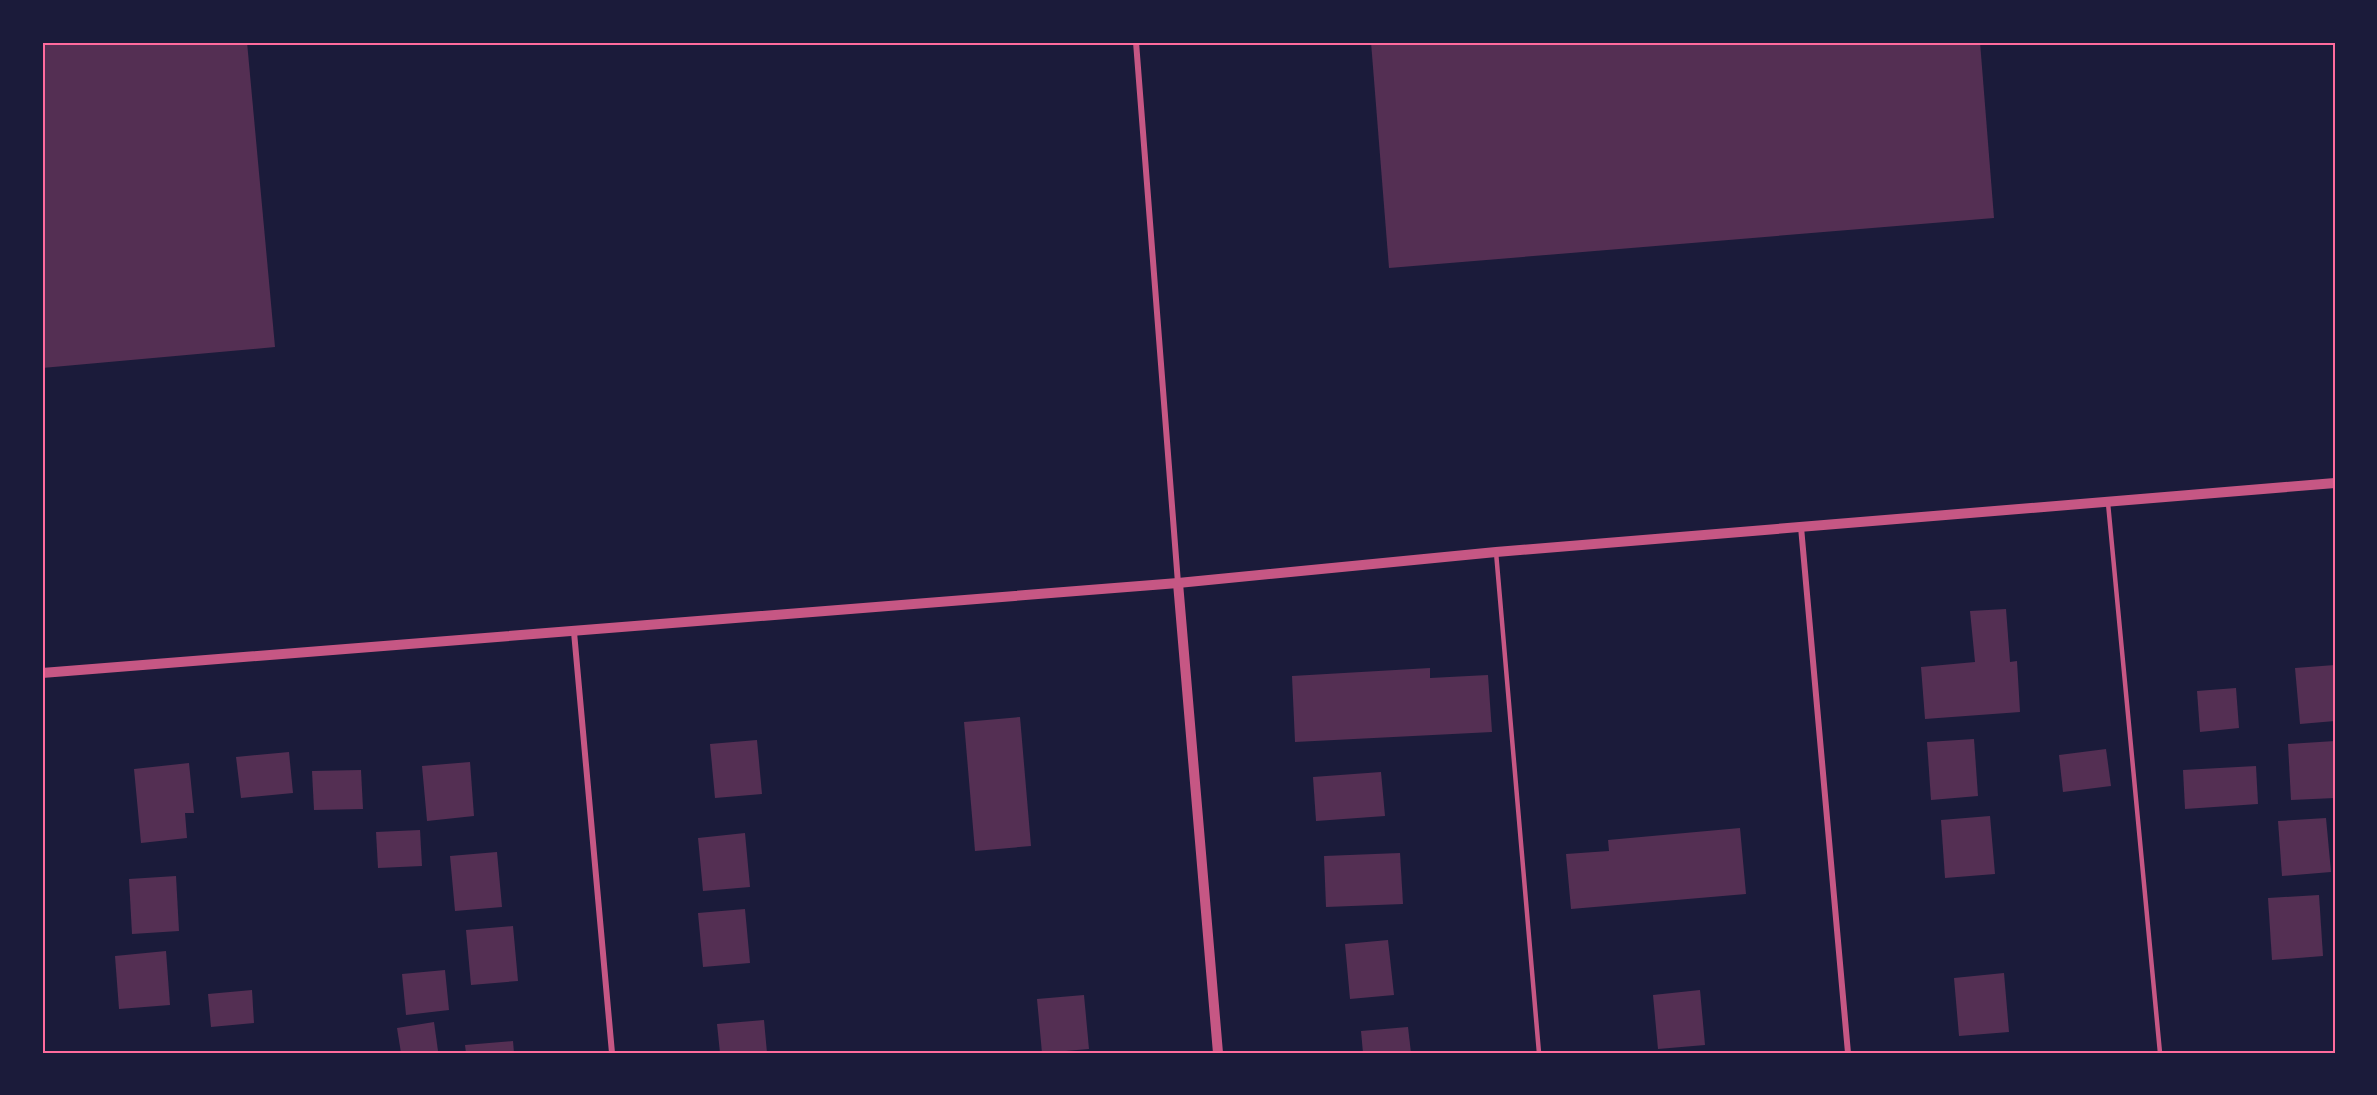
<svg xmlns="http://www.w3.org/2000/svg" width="2377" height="1095" font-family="'Work Sans',sans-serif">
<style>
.building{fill:#542f53}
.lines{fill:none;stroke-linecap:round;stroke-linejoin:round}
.service{stroke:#c65784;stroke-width:4.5}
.minor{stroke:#c65784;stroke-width:6}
.tertiary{stroke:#c65784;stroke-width:10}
.neatline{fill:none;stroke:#ff6b9d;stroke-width:2}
</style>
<rect width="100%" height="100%" fill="#1b1b3a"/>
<g class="building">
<path d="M42,42h205l28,305 -233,21z"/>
<path d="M1371,42h609l14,176 -605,50z"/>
<path d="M2006,609l4,53 7,-1 3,51 -95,7 -4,-52 54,-5 -5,-51z"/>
<path d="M2335,665v56l-35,3 -5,-56z"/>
<path d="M1430,668v10l58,-3 4,57 -197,10 -3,-66z"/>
<path d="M2236,688l3,40 -39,4 -3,-41z"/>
<path d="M1020,717l11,129 -56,5 -11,-129z"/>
<path d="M1974,739l4,57 -47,4 -4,-58z"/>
<path d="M757,740l5,54 -47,4 -5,-54z"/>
<path d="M2335,741v57l-44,2 -3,-56z"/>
<path d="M2106,749l5,37 -48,6 -4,-37z"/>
<path d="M289,752l4,41 -52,5 -5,-41z"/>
<path d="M470,762l4,54 -47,5 -5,-55z"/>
<path d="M189,763l5,50h-9l2,25 -46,5 -7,-74z"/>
<path d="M2256,766l2,38 -73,5 -2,-39z"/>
<path d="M361,770l2,39 -49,1 -2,-39z"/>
<path d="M1381,772l4,44 -69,5 -3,-44z"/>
<path d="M1990,816l5,58 -50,4 -4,-58z"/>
<path d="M2326,818l5,54 -49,4 -4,-55z"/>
<path d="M1740,828l6,66 -175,15 -5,-55 43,-3 -1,-11z"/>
<path d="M420,830l2,36 -44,2 -2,-36z"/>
<path d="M745,833l5,54 -47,4 -5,-53z"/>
<path d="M497,852l5,55 -47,4 -5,-55z"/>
<path d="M1400,853l3,51 -77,3 -2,-51z"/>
<path d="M176,876l3,55 -47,3 -3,-55z"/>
<path d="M2319,895l4,61 -51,4 -4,-62z"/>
<path d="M745,909l5,54 -47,4 -5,-54z"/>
<path d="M513,926l5,55 -47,4 -5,-55z"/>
<path d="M1388,940l6,55 -44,4 -5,-55z"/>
<path d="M166,951l4,54 -51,4 -4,-53z"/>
<path d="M445,970l4,40 -43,5 -4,-41z"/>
<path d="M2004,973l5,59 -50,4 -5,-58z"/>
<path d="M252,990l2,33 -43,4 -3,-33z"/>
<path d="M1700,990l5,55 -47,4 -5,-54z"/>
<path d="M1084,995l5,54 -47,4 -5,-54z"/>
<path d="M764,1020l3,33h-47l-3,-29z"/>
<path d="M434,1022l4,29 -37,2 -4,-25z"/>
<path d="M1408,1027l3,26h-48l-2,-22z"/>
<path d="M513,1041l1,12h-48l-1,-8z"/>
</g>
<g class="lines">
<g class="service">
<path d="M2108,503l52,550"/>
<path d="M1496,552l43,501"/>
</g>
<g class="minor">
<path d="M1136,42l42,541"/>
<path d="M1801,527l47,526"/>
<path d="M574,632l38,421"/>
</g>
<g class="tertiary">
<path d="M1178,583l40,470"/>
<path d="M42,673l1136,-90 318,-31 839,-69"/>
</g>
</g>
<rect width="2377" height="1095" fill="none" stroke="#1b1b3a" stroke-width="87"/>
<rect x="44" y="44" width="2290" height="1008" class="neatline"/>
</svg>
